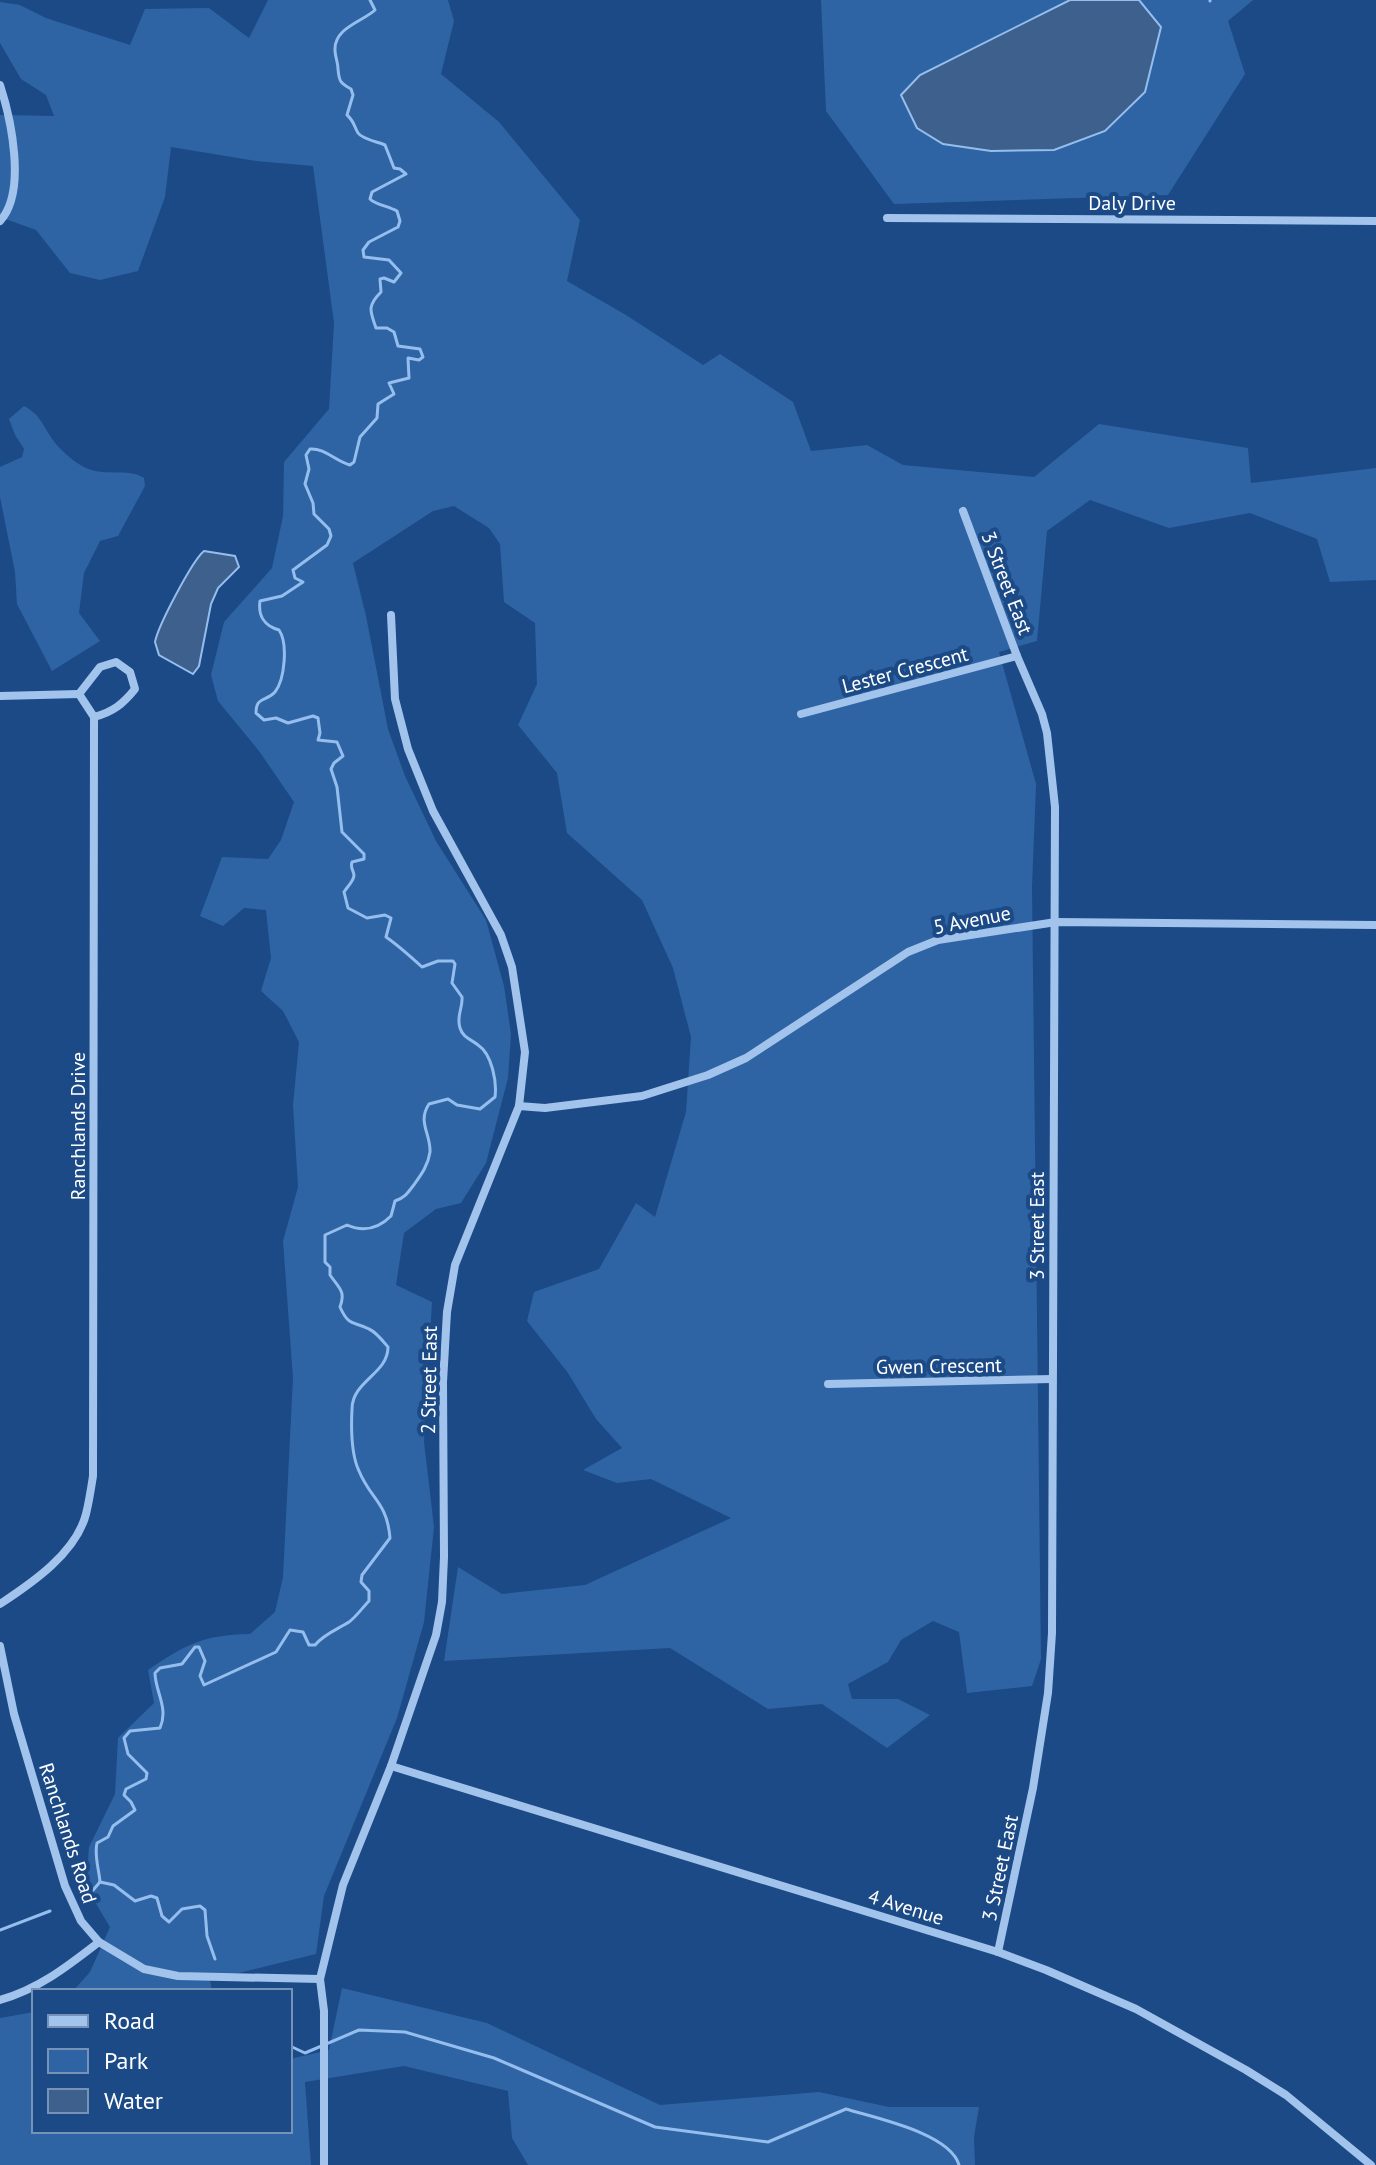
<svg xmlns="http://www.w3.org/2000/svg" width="1376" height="2165" font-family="'PT Sans',sans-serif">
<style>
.green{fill:#2e64a4}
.water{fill:#3d608c;stroke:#95beee;stroke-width:2}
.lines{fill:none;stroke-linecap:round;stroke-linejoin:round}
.stream{stroke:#95beee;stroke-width:3}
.minor{stroke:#a2c4ec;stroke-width:8}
.labels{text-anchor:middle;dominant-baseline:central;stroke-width:8;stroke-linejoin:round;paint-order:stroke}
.street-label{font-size:20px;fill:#fff;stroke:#1b4a86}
</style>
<rect width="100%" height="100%" fill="#1b4a86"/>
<g class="green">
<path d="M268,0h180l6,21 -13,53 58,48 81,98 -13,61 59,34 77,50 17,-11 73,48 18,49 56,-6 36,20 131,12 65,-53 149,24 3,35 125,-15v112l-46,2 -13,-43 -67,-26 -81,15 -79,-28 -43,31 -10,110 -38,11 37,132 -4,103 9,772 -9,27 -65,7 -8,-61 -26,-11 -32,19 -13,22 -40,22 4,15h46l32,16 -43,33 -65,-44 -54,5 -98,-61 -226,13 14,-94 44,27 83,-9 146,-67 -80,-39 -34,4 -34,-13 39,-22 -26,-29 -28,-46 -41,-52 7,-29 65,-23 37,-66 19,14 31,-105 5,-75 -18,-69 -31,-68 -75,-67 -10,-60 -39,-48 19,-41 -2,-61 -31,-21 -4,-58 -11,-16 -35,-22 -21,5 -80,52 13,53 22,113 17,47 31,65 50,79 18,66 7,48 -3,44 -22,85 -25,40 -25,6 -32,24 -8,52 36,17 -8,140 10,85 -10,95 -27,96 -73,178 -8,58 -106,26 2,11h-139l17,-19 20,-45 -24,-40 3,-40 26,-53 3,-56 36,-35 -6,-33c39,-26 54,-35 102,-36l25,-22 8,-35 10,-199 -10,-137 15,-54 -5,-82 6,-63 -16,-31 -22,-20 10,-33 -5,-48 -22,-2 -21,18 -23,-10 22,-59 46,2 13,-19 13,-38 -35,-51 -41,-50 -7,-26 13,-53 48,-54 11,-52 1,-54 45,-53 5,-86 -21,-157 -57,-5 -85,-14 -6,50 -27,74 -38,9 -30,-7 -34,-43 -36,-13v-102l54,1 -8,-21 -25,-16 -21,-36v-41l20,3 26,13 84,27 15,-36 64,-1 40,30z"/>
<path d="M821,0h432l-25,21 17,53 -77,121 -274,9 -68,-93z"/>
<path d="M24,406c16,8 19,20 29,34 6,9 19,20 29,26 20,12 46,1 62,12l1,8 -27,50 -18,5 -16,32 -5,40 21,28 -48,30 -35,-67 -2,-32 -15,-75v-30l22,-10 2,-8 -9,-14 -6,-16z"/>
<path d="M342,1988l145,35 173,82 159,-13 70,15h90l-5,30 1,28h-447l-16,-27 -4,-47 -104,-25 -99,16 6,83h-311v-147l34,-6v119h256v-72l39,-9z"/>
</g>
<g class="water">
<path d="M1070,0h69l22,27 -16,65 -40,39 -51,19 -63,1 -48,-7 -26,-16 -16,-33 19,-20z"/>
<path d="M204,551l31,5 4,11 -21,21 -7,16 -12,62 -6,8 -34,-19 -4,-13c3,-16 37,-81 49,-91z"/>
</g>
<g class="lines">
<g class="stream">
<path d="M1210,1v-1"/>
<path d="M100,1882c-1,-13 -6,-26 -3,-39l11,-6 5,-11 22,-16 -4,-8 -7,-7 2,-6 20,-10 1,-6 -19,-19 -4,-16 6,-7 30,-3c9,-20 -5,-37 -5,-55l5,-5 22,-4 13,-17h4l6,14 -5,15 4,9 72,-33 14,-22 13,2 6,13h6c9,-11 23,-16 34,-23 7,-5 14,-15 20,-21v-10l-8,-9 1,-7 28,-37c-3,-36 -19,-38 -31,-67 -8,-17 -8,-43 -7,-62 0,-28 36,-35 36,-62 -5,-6 -12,-15 -19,-18 -16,-8 -20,-2 -29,-22 6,-16 -1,-19 -10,-32v-8l-5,-5v-27l22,-10c16,7 31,4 44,-9l4,-15c9,-3 12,-7 18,-15 8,-11 15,-20 17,-34 1,-18 -13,-30 -1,-48l19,-5 9,6 23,4 15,-12c2,-15 -3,-43 -17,-52 -7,-6 -15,-7 -18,-17 -4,-12 3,-20 2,-31l-10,-14 3,-19 -2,-3h-15l-16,6c-12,-11 -23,-21 -36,-30l5,-19 -6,-3 -18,3 -19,-10 -4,-16c3,-5 10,-11 10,-17 -1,-6 -4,-7 -2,-13l12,-3v-5l-22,-22 -5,-45 -6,-18 3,-6 9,-7 -6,-14 -19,-2 2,-7 -2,-15 -5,-2 -25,7 -12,-5 -12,2 -8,-7c0,-17 10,-11 19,-21 10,-13 13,-49 4,-62 -15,-4 -21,-15 -19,-29l22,-5 21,-14 -8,-4 -2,-8 34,-25 4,-9 -2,-7 -15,-15 -1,-11 -8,-19 4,-15 -3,-14 4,-6c15,-1 25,12 40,16l4,-3 6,-25 17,-19 1,-14 16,-10 -5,-11 20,-5 -1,-20 11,2 4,-3 -3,-8 -22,-3 -4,-14 -7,-4h-11c-6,-17 -9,-22 5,-36l-1,-13 4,-1 10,4 7,-9 -12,-13 -25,-3 -1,-7 6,-8 29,-15 2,-6 -3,-10c-9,-5 -21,-6 -27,-12l2,-7 34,-18 -6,-5 -6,-1 -9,-23c-7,-3 -23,-6 -27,-12 -4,-7 -4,-12 -11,-18l6,-20 -2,-6c-11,-6 -12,-8 -13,-20 0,-6 -3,-13 -3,-19 -1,-22 27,-28 40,-40l-5,-10"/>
<path d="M100,1882l14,3 21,16 16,-5 6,2 5,18 7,6 13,-13 18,-3 5,4 2,26 8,23"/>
<path d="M88,1896l12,-14"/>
<path d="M0,1930l50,-19"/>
<path d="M290,2046l15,7 54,-23 46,2 89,26 161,69 113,15 78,-33c29,9 104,24 113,56"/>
</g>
<g class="minor">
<path d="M0,85c11,34 27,107 0,136"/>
<path d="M887,218l489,3"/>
<path d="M963,511l54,145 25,58 5,19 8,74 -3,826 -4,60 -15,95 -35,164"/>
<path d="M79,694l21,-27 16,-5 14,10 5,17c-12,15 -22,23 -41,28"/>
<path d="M0,696l79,-2"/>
<path d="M801,714l216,-58"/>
<path d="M519,1106l26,2 97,-12 66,-21 38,-17 162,-106 30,-12 118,-18 320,3"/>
<path d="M828,1384l224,-5"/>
<path d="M0,1604c32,-21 76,-51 86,-90 3,-12 5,-25 7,-38l1,-759 -15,-23"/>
<path d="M0,1646l14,68 51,172 16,35 18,21 45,27 34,7 142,3"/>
<path d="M391,1766l607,186 48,18 90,39 110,61 40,25 85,70"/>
<path d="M0,2000c39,-11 68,-34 99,-58"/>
<path d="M324,2165v-154l-4,-32 23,-94 48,-119 45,-131 6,-33 2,-45 -1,-175 4,-70 8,-47 64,-159 6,-54 -13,-85 -11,-32 -68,-124 -25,-62 -13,-50 -4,-84"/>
</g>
</g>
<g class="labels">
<g class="street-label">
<text x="1132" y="203">Daly Drive</text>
<text transform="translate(1007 583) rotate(69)">3 Street East</text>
<text transform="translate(905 670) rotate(-15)">Lester Crescent</text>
<text transform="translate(972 920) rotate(-11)">5 Avenue</text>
<text transform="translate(78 1126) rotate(-90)">Ranchlands Drive</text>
<text transform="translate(1037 1226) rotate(-90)">3 Street East</text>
<text transform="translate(939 1366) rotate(-1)">Gwen Crescent</text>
<text transform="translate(429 1380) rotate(-89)">2 Street East</text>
<text transform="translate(68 1833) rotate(72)">Ranchlands Road</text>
<text transform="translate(1000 1868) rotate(-78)">3 Street East</text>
<text transform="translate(906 1907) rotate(17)">4 Avenue</text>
</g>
</g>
<rect x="32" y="1989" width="260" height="144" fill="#1b4a86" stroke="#7692b6" stroke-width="2"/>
<rect x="48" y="2015" width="40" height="12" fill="#a2c4ec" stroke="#7692b6" stroke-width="2"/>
<text x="104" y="2029" font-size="24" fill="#ffffff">Road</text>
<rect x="48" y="2049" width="40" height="24" fill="#2e64a4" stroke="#7692b6" stroke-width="2"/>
<text x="104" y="2069" font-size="24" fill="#ffffff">Park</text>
<rect x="48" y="2089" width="40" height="24" fill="#3d608c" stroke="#7692b6" stroke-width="2"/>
<text x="104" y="2109" font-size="24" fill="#ffffff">Water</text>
</svg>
